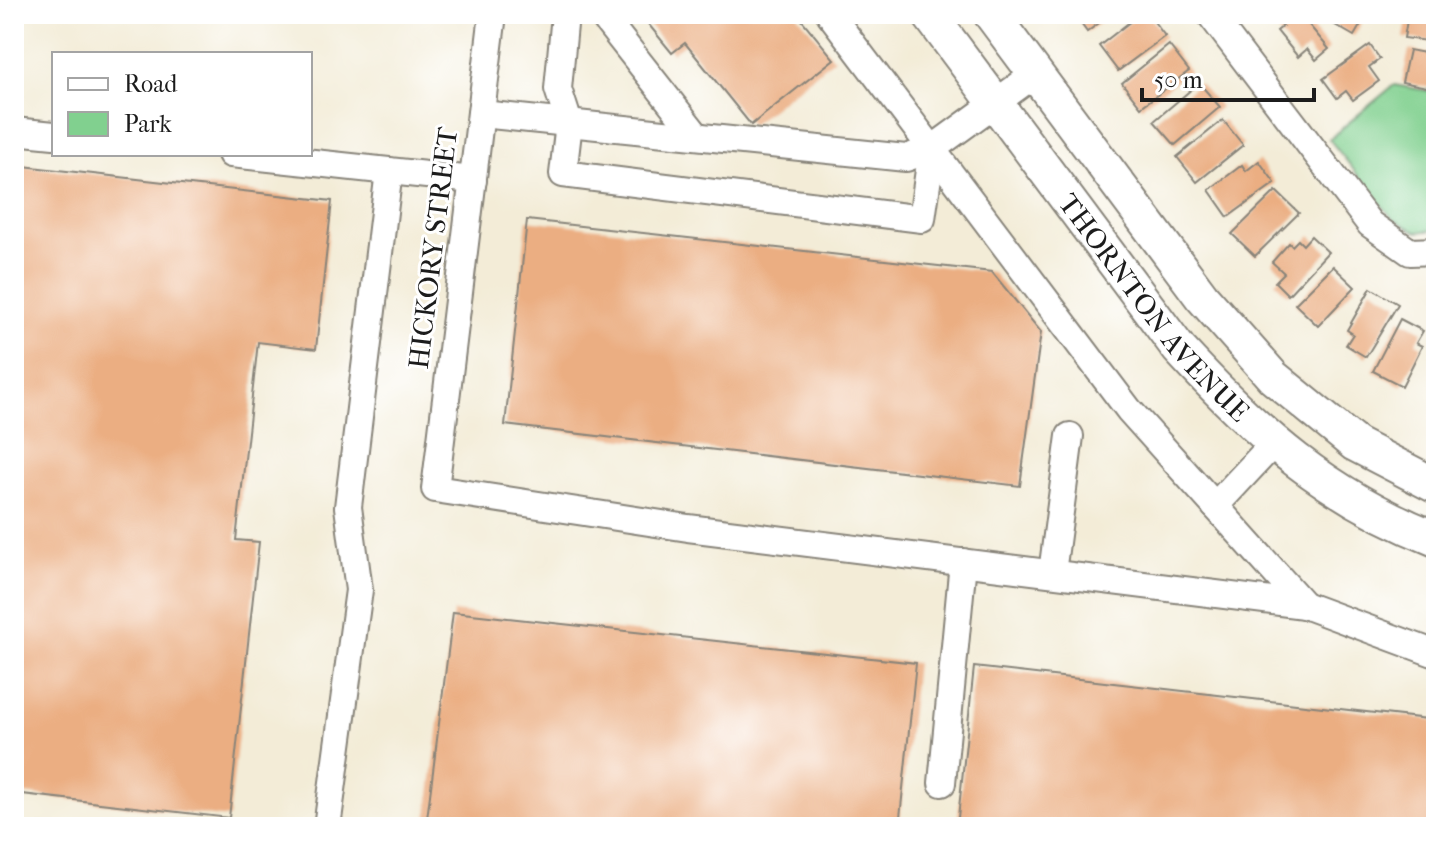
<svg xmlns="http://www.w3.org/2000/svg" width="1450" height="841" font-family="'IM FELL French Canon',serif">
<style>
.green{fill:#81d08f;stroke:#4e7656;stroke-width:2}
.building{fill:#ebae82}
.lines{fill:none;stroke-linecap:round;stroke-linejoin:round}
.minor-casing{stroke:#88847a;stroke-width:30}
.major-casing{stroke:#88847a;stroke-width:38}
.minor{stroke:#fff;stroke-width:26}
.major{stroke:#fff;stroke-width:34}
.labels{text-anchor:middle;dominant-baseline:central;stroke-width:6;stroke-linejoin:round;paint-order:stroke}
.street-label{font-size:28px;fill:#1c1c1c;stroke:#fff}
</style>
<rect width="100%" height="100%" fill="#fff"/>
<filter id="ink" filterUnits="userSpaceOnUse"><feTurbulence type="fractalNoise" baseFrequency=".0125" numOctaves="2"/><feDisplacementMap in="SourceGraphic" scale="16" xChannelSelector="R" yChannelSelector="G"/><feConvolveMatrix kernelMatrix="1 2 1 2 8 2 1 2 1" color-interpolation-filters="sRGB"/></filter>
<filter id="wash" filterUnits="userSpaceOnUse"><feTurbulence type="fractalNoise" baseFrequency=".006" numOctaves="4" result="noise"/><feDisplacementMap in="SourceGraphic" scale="32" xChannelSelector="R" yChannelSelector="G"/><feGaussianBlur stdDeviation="1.8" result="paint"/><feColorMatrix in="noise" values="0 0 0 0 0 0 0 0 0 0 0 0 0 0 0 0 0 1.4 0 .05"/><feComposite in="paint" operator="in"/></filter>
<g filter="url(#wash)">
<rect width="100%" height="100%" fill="#f3ecd7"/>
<path class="green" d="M1394,85l42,7v138l-19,2 -24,-13 -64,-80z"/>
<g id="blocks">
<g class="building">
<path d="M640,14h157l37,45 -83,66 -66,-82 -13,10z"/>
<path d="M1074,14h37l-24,18z"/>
<path d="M1140,14h8l17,22 -47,35 -19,-25z"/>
<path d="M1281,14h19l29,35 -13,11 -9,-11 -9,8 -21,-26 6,-5 -7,-8z"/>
<path d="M1316,14h51l-13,22z"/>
<path d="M1408,14h28v28l-32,-4z"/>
<path d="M1169,45l20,26 -48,36 -19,-24z"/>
<path d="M1370,45l10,14 -11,8 10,14 -26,19 -7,-9 -9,7 -14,-19z"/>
<path d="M1409,50l27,5v34l-34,-7z"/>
<path d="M1199,83l21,24 -45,38 -21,-24z"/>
<path d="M1223,120l20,25 -46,37 -20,-25z"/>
<path d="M1259,161l16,22 -47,34 -19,-27 33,-25 4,6z"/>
<path d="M14,165l318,36 -16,148 -58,-7 -22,198 23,2 -30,276 -215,-25z"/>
<path d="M1276,191l23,22 -44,43 -23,-22z"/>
<path d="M527,220l465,52 49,60 -21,154 -515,-61z"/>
<path d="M1311,236l17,16 -40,43 -13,-13 9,-9 -12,-11 17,-19 3,3 6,-6 5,5z"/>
<path d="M1333,266l22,21 -37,39 -23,-22z"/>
<path d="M1371,288l27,16 -32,53 -20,-12 7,-11 -6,-4z"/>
<path d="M1400,319l23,12 -7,12 6,3 -20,40 -29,-15z"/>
<path d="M453,612l463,51 -17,164h-473z"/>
<path d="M974,667l462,53v107h-479z"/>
</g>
</g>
</g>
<g filter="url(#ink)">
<use href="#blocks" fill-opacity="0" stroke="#88847a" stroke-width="2"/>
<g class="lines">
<g class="minor-casing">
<g id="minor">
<path d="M493,14l-58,475 253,39 616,77 132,49"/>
<path d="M565,14l-7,75 11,34 -6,51 359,45 10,-70"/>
<path d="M601,14l96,122"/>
<path d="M830,14l299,396 175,195"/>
<path d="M1210,14l160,210 40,28 26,-1"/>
<path d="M481,114l425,44 26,-9 103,-75"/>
<path d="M14,131l40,4"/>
<path d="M231,154l242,26"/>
<path d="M1215,506l58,-62"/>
<path d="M1052,573l18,-137"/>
<path d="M942,783l21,-221"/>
<path d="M327,827l32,-237 -11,-83 41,-336"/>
</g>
</g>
<g class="major-casing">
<g id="major">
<path id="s1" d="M929,14l250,335c78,85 148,147 257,190"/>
<path d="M991,14l211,283 71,80 82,67 81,42"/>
</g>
</g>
<use href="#minor" class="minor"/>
<use href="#major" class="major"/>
</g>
</g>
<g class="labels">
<g class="street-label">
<text transform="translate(433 248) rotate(-83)">HICKORY STREET</text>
<text stroke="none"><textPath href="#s1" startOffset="370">THORNTON AVENUE</textPath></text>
</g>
</g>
<rect width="1450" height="841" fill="none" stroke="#fff" stroke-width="48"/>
<rect x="52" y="52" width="260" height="104" fill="#ffffff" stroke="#a4a4a4" stroke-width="2"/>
<rect x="68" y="78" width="40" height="12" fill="#ffffff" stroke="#a4a4a4" stroke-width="2"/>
<text x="124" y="92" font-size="24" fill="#1c1c1c">Road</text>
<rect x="68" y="112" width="40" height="24" fill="#81d08f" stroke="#a4a4a4" stroke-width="2"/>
<text x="124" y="132" font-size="24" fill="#1c1c1c">Park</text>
<path d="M1142 88v12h172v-12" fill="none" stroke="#1c1c1c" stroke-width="4"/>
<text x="1154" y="88" font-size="24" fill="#1c1c1c" stroke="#ffffff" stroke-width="6" paint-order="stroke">50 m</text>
</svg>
